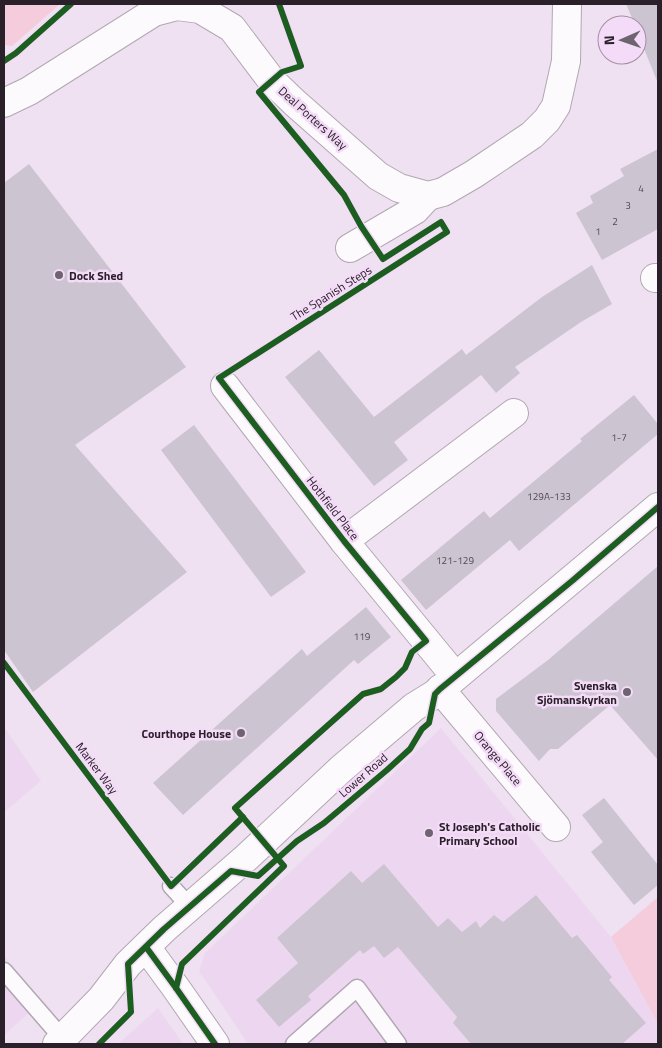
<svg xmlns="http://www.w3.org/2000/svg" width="662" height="1048" font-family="'Titillium Web',sans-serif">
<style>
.built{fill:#edd7f0}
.green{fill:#f4ccdb}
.building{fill:#cdc4d2}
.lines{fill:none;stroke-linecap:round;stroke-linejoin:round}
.service-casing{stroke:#b1a7b2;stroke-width:19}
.minor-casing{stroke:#b1a7b2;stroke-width:30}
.primary-casing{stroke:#b1a7b2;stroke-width:30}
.service{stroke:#fdfafd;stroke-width:16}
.minor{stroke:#fdfafd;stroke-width:28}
.primary{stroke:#fdfafd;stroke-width:28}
.cycleway-casing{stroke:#f4dbf7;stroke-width:9}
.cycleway{stroke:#1b5e20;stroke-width:6}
.poi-dot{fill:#6e6470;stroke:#f4dbf7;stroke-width:2}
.labels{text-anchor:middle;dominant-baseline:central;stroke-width:5;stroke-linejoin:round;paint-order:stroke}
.number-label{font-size:10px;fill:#524954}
.street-label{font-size:12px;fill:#29202a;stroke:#f4dbf7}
.poi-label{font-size:12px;font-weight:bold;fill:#29202a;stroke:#f4dbf7;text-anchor:start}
</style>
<rect width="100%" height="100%" fill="#efe1f1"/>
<g class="built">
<path d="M4,727l37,54 -37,31z"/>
<path d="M441,728l170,209 47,87v20h-410l-49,-73 6,-18z"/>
<path d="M4,956l37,46 -37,33z"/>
<path d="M158,1008l25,36h-65z"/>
</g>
<g class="green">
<path d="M4,4h56l-48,42 -8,-1z"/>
<path d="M658,897v127l-47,-87z"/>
</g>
<g class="building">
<path d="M626,4h32v77h-1l-20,-50v-6h-2z"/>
<path d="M658,149v80l-56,31 -26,-47 17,-10 -3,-7 34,-20 -4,-7z"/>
<path d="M29,164l157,203 -111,78 112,127 -154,120 -29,-42v-467z"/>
<path d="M592,265l20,39 -31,18 -66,45 5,6 -24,20 -15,-18 -87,67 14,18 -34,26 -89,-109 34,-27 55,67 88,-68 4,6 76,-58z"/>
<path d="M634,395l24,29v10l-139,117 -9,-11 -84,70 -25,-30 83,-69 6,7 92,-77 -2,-2z"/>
<path d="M194,425l112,147 -35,25 -110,-147z"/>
<path d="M658,566v194l-48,-55 -52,44h-8l-11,12 -43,-50v-12l52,-39z"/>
<path d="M366,607l25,30 -33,27 -4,-4 -171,155 -30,-32 149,-134 5,7z"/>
<path d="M604,798l54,67v20l-24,20 -43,-53 12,-10 -21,-27z"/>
<path d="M384,864l54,63 10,-9 14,14 14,-11 4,7 14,-13 9,7 33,-27 36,43 5,-3 35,42 -3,3 37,43 -24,21h-151l-18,-21 4,-6 -59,-70 -14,11 -10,-12 -11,8 -3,-4 -52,46 3,4 -32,27 -23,-27 42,-37 -21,-25 74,-67 11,12z"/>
</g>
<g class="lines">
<g class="service-casing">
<g id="service">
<path d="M171,886l19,21"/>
<path d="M4,971l59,68"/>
<path d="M294,1044l63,-56 41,56"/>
</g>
</g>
<g class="minor-casing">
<g id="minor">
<path d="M4,103l25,-12 125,-79 23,-6 23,3 32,19 40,53 23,22 83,73 21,12 29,8 15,-4 31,-18 58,-39 15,-15 9,-14 10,-45 1,-57"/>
<path d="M350,248l65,-38 13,-14"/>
<path d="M655,278h3"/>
<path d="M225,386l119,155 111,135"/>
<path d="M344,541l170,-128"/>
<path d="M440,689l116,138"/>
<path d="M146,947l30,41 39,56"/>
</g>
</g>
<g class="primary-casing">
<path id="primary" d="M57,1044l44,-45 27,-35 36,-35 83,-72 94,-88 73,-62 21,-13 223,-187"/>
</g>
<use href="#service" class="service"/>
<use href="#minor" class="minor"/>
<use href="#primary" class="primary"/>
<g class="cycleway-casing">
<g id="cycleway">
<path d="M4,61l12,-8 55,-49"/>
<path d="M4,663l167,223 72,-69"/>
<path d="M146,947l30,41 39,56"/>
<path d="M176,988l6,-24 102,-98 -49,-58 128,-114 18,-5 15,-12 9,-9 7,-16 14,-11 -82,-100 -125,-163 228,-146 -6,-10 -58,37 -22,-33 -17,-31 -85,-103 23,-20 19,-6 -22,-62"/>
<path d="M99,1044l32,-32 -3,-48 36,-35 67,-58 27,5 39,-35 27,-18 63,-53 23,-21 12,-20 7,-6 6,-29 5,-5 132,-108 86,-74"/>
</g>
</g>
<use href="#cycleway" class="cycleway"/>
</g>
<g class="poi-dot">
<circle cx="59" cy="275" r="5"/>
<circle cx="627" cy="692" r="5"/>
<circle cx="241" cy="733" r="5"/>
<circle cx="429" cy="833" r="5"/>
</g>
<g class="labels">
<g class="number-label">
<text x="641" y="188">4</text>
<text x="628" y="205">3</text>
<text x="615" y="221">2</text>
<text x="598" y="231">1</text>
<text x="619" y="437">1-7</text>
<text x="549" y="496">129A-133</text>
<text x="455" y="560">121-129</text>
<text x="362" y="636">119</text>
</g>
<g class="street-label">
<text transform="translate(313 118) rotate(42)">Deal Porters Way</text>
<text transform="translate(331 293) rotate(-32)">The Spanish Steps</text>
<text transform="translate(333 508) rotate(52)">Hothfield Place</text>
<text transform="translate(498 758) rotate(50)">Orange Place</text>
<text transform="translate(97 768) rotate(53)">Marker Way</text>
<text transform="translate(363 775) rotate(-41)">Lower Road</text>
</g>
<g class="poi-label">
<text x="69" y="275">Dock Shed</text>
<text x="617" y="685" text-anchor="end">Svenska<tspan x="617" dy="14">Sjömanskyrkan</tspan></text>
<text x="231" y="733" text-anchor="end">Courthope House</text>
<text x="439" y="826">St Joseph's Catholic<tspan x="439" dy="14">Primary School</tspan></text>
</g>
</g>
<rect width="662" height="1048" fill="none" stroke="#29202a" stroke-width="10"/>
<g transform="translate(622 40) rotate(268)"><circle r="24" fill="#f4dbf7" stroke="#a390a5"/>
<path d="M0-4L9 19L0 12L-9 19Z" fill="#6e6470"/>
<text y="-8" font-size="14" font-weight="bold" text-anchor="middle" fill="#29202a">N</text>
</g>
</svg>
